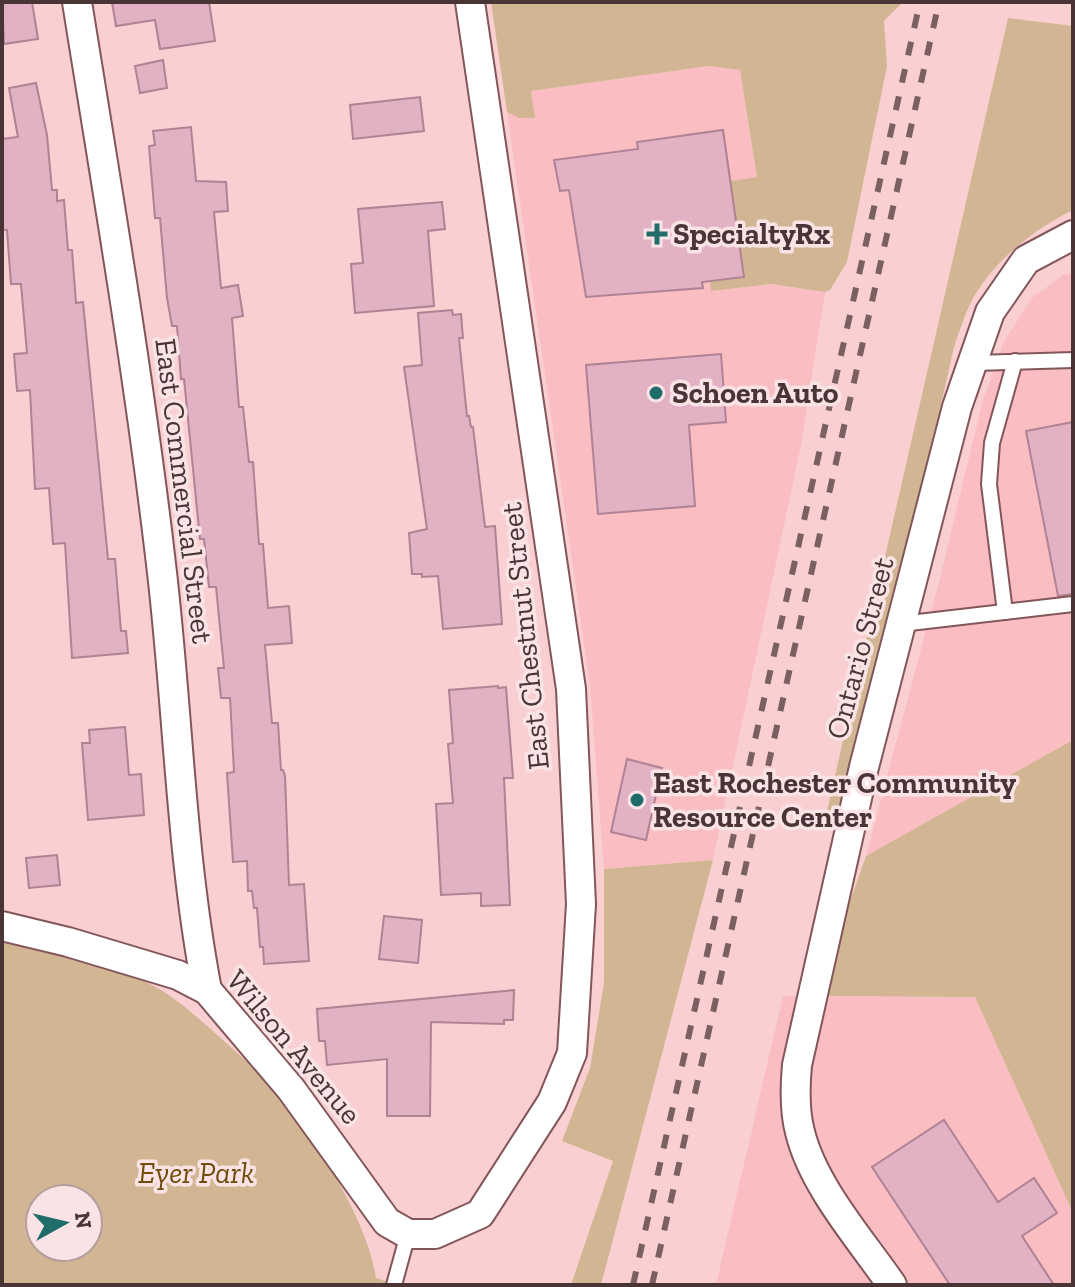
<svg xmlns="http://www.w3.org/2000/svg" width="1075" height="1287" font-family="'Zilla Slab',serif">
<style>
.built{fill:#fabdc1}
.green{fill:#d2b693;fill-rule:evenodd}
.building{fill:#e2b1c4;stroke:#af8294;stroke-width:2}
.lines{fill:none;stroke-linecap:round;stroke-linejoin:round}
.lane-casing{stroke:#83565a;stroke-width:18}
.street-casing{stroke:#83565a;stroke-width:32}
.lane{stroke:#fff;stroke-width:14}
.street{stroke:#fff;stroke-width:28}
.rail{stroke:#7b6061;stroke-width:6;stroke-dasharray:14 14;stroke-linecap:butt}
.poi-dot{fill:#206c6b;stroke:#f9e3e4;stroke-width:3}
.labels{text-anchor:middle;dominant-baseline:central;stroke-width:7;stroke-linejoin:round;paint-order:stroke}
.poi-label{font-size:30px;font-weight:bold;fill:#4a3536;stroke:#f9e3e4;text-anchor:start}
.street-label{font-size:30px;fill:#4a3536;stroke:#f9e3e4}
.park-label{font-size:30px;font-style:italic;fill:#714c0d;stroke:#f9e3e4}
</style>
<rect width="100%" height="100%" fill="#facfd2"/>
<g class="built">
<path d="M709,66l31,4 17,107 -27,4 14,96 -34,4 1,9 60,-6 54,8 -24,153 -88,415 -109,9 -14,-185 -83,-572 12,6 15,-1 -3,-26z"/>
<path d="M1073,274v466l-207,116 74,-278 43,-178 20,-57 29,-45 31,-23z"/>
<path d="M783,996l192,1 98,216v72h-357z"/>
</g>
<g class="green">
<path d="M491,2h412l-19,19 3,45 -40,196 -17,28 -5,2 -54,-8 -60,7 -1,-10 34,-4 -14,-96 27,-4 -17,-107 -31,-4 -178,25 4,27h-16l-12,-6z"/>
<path d="M1008,18l65,8v184c-38,19 -76,48 -98,85 -9,15 -15,35 -21,52l-94,415c-8,24 -11,41 -34,53z"/>
<path d="M1073,740v473l-98,-216 -155,-1 10,-38 36,-102z"/>
<path d="M713,860l-112,425h-30l42,-124 -51,-20 28,-73 14,-85v-114z"/>
<path d="M2,936c50,14 104,25 150,49 23,12 44,31 63,48 21,19 44,38 61,59 39,47 91,126 100,186l20,7h-394zM40,1199h48v48h-48z"/>
</g>
<g class="building">
<path d="M2,2h30l6,37 -34,5z"/>
<path d="M112,2h97l6,39 -55,8 -5,-29 -39,6z"/>
<path d="M163,60l4,28 -27,5 -5,-27z"/>
<path d="M36,83l11,52 5,55h5v11l7,-1 4,50h4l4,53 7,-1 25,257h7l6,72h5l2,22 -56,5 -7,-115 -12,1 -4,-56 -14,1 -5,-99 -13,1 -3,-37 13,-1 -6,-69h-10l-4,-54h-5v-91l16,-2 -9,-49z"/>
<path d="M420,97l4,34 -71,8 -3,-34z"/>
<path d="M191,127l5,54 30,1 2,29 -14,1 7,76 17,-3 5,31 -11,2 7,89h4l6,55h4l6,82h4l5,64 21,-2 3,37 -27,2 7,78h6l3,47h2l2,6 4,109 15,-1 5,77 -45,3 -1,-17h-3l-3,-39h-3l-2,-17h-4l-1,-30 -14,1 -6,-89 7,-1 -4,-74h-9l-3,-30h6l-8,-81h-7l-5,-48h-4l-16,-160h-3l-4,-53h-5l-5,-28 -7,-80h-5l-6,-72 6,-1 -2,-14z"/>
<path d="M723,130l21,147 -42,5 1,6 -117,9 -17,-107 -9,1 -6,-31 84,-11 -1,-7z"/>
<path d="M442,202l3,27 -17,2 6,75 -79,7 -4,-49 12,-1 -5,-54z"/>
<path d="M452,310l1,5 8,-1 2,24h-4l8,78h2l2,11h2l12,100 10,-1 7,98 -59,5 -5,-53 -16,1v-3h-10l-3,-41 18,-4 -23,-162 18,-2 -4,-52z"/>
<path d="M721,354l5,68 -37,3 6,81 -97,8 -12,-149z"/>
<path d="M1073,422v172l-15,2 -32,-165z"/>
<path d="M498,686v2l8,-1 7,91h-9l6,127 -29,1v-13l-40,2 -5,-91 17,-1 -5,-59 5,-1 -4,-53z"/>
<path d="M125,727l4,48 12,-1 3,41 -56,5 -6,-77h8l-1,-13z"/>
<path d="M627,759l35,9 -16,72 -35,-8z"/>
<path d="M57,855l3,30 -31,3 -3,-30z"/>
<path d="M384,916l38,4 -4,43 -39,-4z"/>
<path d="M514,990l-1,30h-9v4l-73,-2 -1,94h-43v-57l-60,6 -2,-24h-6l-2,-32z"/>
<path d="M944,1120l54,82 36,-24 23,35 -35,23 32,49h-104l-78,-118z"/>
</g>
<g class="lines">
<g class="lane-casing">
<g id="lane">
<path d="M973,363l100,-3"/>
<path d="M1005,612l-16,-128 3,-41 23,-82"/>
<path d="M901,624l172,-20"/>
<path d="M394,1285l14,-51"/>
</g>
</g>
<g class="street-casing">
<g id="street">
<path d="M77,2c30,187 62,373 84,562 17,141 19,285 46,426"/>
<path d="M2,926l66,16 110,33 29,15 84,99 96,133 21,12h27l45,-20 72,-112 20,-49 9,-149 -10,-215 -101,-687"/>
<path d="M892,1285c-31,-45 -79,-99 -92,-153 -6,-22 -5,-45 -3,-67l67,-298 93,-360 33,-95 36,-52 47,-25"/>
</g>
</g>
<use href="#lane" class="lane"/>
<use href="#street" class="street"/>
<g class="rail">
<path d="M633,1285l287,-1283"/>
<path d="M652,1285l287,-1283"/>
</g>
</g>
<g class="poi-dot">
<path d="M653 222h8v8h8v8h-8v8h-8v-8h-8v-8h8z"/>
<circle cx="656" cy="393" r="8"/>
<circle cx="637" cy="800" r="8"/>
</g>
<g class="labels">
<g class="poi-label">
<text x="673" y="234">SpecialtyRx</text>
<text x="672" y="393">Schoen Auto</text>
<text x="653" y="783">East Rochester Community<tspan x="653" dy="34">Resource Center</tspan></text>
</g>
<g class="street-label">
<text transform="translate(184 491) rotate(83)">East Commercial Street</text>
<text transform="translate(525 636) rotate(-96)">East Chestnut Street</text>
<text transform="translate(860 648) rotate(-75)">Ontario Street</text>
<text transform="translate(294 1047) rotate(50)">Wilson Avenue</text>
</g>
<g class="park-label">
<text x="196" y="1173">Eyer Park</text>
</g>
</g>
<rect width="1075" height="1287" fill="none" stroke="#4a3536" stroke-width="8"/>
<g transform="translate(64 1223) rotate(82)"><circle r="38" fill="#f9e3e4" stroke="#b39d9e" stroke-width="2"/>
<path d="M0-6L14 30L0 20L-14 30Z" fill="#206c6b"/>
<text y="-12" font-size="22" font-weight="bold" text-anchor="middle" fill="#4a3536">N</text>
</g>
</svg>
